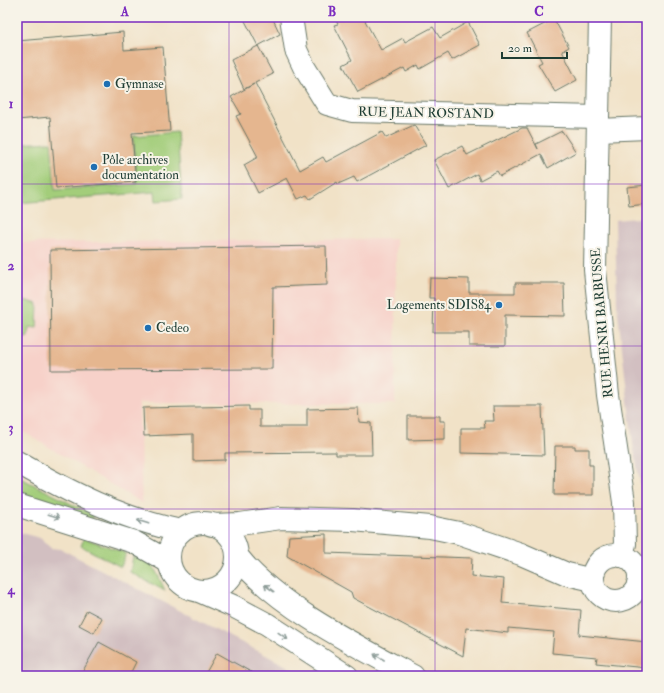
<svg xmlns="http://www.w3.org/2000/svg" width="664" height="693" font-family="'IM FELL Double Pica',serif">
<style>
.built{fill:#f7d1c9}
.industrial{fill:#d2bfc1}
.green{fill:#a3cd7a;stroke:#618557}
.building{fill:#e5b68f}
.lines{fill:none;stroke-linecap:round;stroke-linejoin:round}
.street-casing{stroke:#687767;stroke-width:24}
.secondary-casing{stroke:#687767;stroke-width:24}
.street{stroke:#fff;stroke-width:22}
.secondary{stroke:#fff;stroke-width:22}
.oneway{stroke:#8f9e9a}
.grid{fill:none;stroke:#7b2cbf;stroke-width:1;stroke-opacity:0.55}
.poi-dot{fill:#1f6fb2;stroke:#f7f3e8;stroke-width:1.5}
.labels{text-anchor:middle;dominant-baseline:central;stroke-width:4;stroke-linejoin:round;paint-order:stroke}
.poi-label{font-size:13px;fill:#1f3d34;stroke:#f7f3e8;text-anchor:start}
.street-label{font-size:13px;fill:#1f3d34;stroke:#f7f3e8}
.neatline{fill:none;stroke:#7b2cbf;stroke-width:1.5}
.grid-label{font-size:13px;text-anchor:middle;font-weight:bold;fill:#7b2cbf}
</style>
<rect width="100%" height="100%" fill="#f7f3e8"/>
<filter id="ink" filterUnits="userSpaceOnUse"><feTurbulence type="fractalNoise" baseFrequency=".025" numOctaves="2"/><feDisplacementMap in="SourceGraphic" scale="8" xChannelSelector="R" yChannelSelector="G"/><feConvolveMatrix kernelMatrix="1 2 1 2 8 2 1 2 1" color-interpolation-filters="sRGB"/></filter>
<filter id="wash" filterUnits="userSpaceOnUse"><feTurbulence type="fractalNoise" baseFrequency=".012" numOctaves="4" result="noise"/><feDisplacementMap in="SourceGraphic" scale="16" xChannelSelector="R" yChannelSelector="G"/><feGaussianBlur stdDeviation="0.9" result="paint"/><feColorMatrix in="noise" values="0 0 0 0 0 0 0 0 0 0 0 0 0 0 0 0 0 1.4 0 .05"/><feComposite in="paint" operator="in"/></filter>
<g filter="url(#wash)">
<rect width="100%" height="100%" fill="#f1e2c7"/>
<path class="built" d="M396,239l-1,165 -256,-1 3,100 -125,-75v-185z"/>
<g class="industrial">
<path d="M647,217v303l-14,-75 -16,-141 -2,-84z"/>
<path d="M17,532l23,6 11,10 10,1 245,127h-289z"/>
</g>
<g class="green">
<path d="M177,132l5,67 -26,2 -1,-9 -138,11v-59l34,-2 4,48 82,-6 -4,-48z"/>
<path d="M17,298l21,6 -1,24 -8,-1 -1,10 -11,-1z"/>
<path d="M17,476l76,39 -1,4 -75,-26z"/>
<path d="M84,538l42,15 -5,14 -40,-21z"/>
<path d="M133,557c19,-1 26,20 32,34l-35,-19z"/>
</g>
<g id="blocks">
<g class="building">
<path d="M243,17h29l8,17 -22,12z"/>
<path d="M334,17h29l18,33 22,-12 2,4 28,-15 7,11 28,-16 12,23 -28,15 -4,-7 -28,16 -2,-4 -12,7 -2,-4 -46,24 -15,-27 9,-5 -18,-35 4,-1z"/>
<path d="M554,19l15,28 -7,4 15,29 -22,12 -17,-28 4,-2 -15,-29z"/>
<path d="M123,32l1,18 39,-3 7,84 -38,2 4,49 -80,6 -6,-71 -33,3v-79z"/>
<path d="M258,46l15,28 -18,9 45,87 23,-13 3,5 56,-30 4,6 28,-13 12,20 -69,37 -3,-5 -16,7 -1,-2 -27,17 -3,-4 -9,4 -11,-21 -29,15 -14,-28 14,-8 -22,-41 5,-2 -10,-17 23,-13 -10,5 -13,-29z"/>
<path d="M522,128h5l11,21 -2,-5 26,-13 14,21 -28,16 -7,-14 -41,22 -3,-5 -17,9 -3,-6 -28,15 -15,-29 28,-14 5,9z"/>
<path d="M647,185v19l-18,2 -2,-19z"/>
<path d="M326,246l1,39 -54,2 -1,82 -221,1 -1,-120z"/>
<path d="M430,278l39,1v14h46v-10h49l1,33 -60,-1v31h-36v-14h-36l1,-34h-5z"/>
<path d="M249,406v4h11v17h47v-18l51,-1 1,14 12,1 1,32h-36v-3l-111,1v7l-32,1v-27l-49,2 -1,-28z"/>
<path d="M493,406h49l2,49 -83,-2v-25h24l-1,-7h10z"/>
<path d="M408,416h32v5h5v18l-37,1z"/>
<path d="M555,446h20v3h14v16h4v30h-39z"/>
<path d="M326,534v19l146,5 -1,18 33,3 -2,24 79,7 -2,25 68,7v26l-51,-5 1,-6 -45,-4 2,-21 -46,-4v5l-42,-5 -3,28 -110,-58 -2,-6 -64,-36 2,-20z"/>
<path d="M87,610l15,8 -8,15 -15,-8z"/>
<path d="M99,642l37,20 -7,14h-49z"/>
<path d="M217,653l41,23h-54z"/>
</g>
</g>
</g>
<g filter="url(#ink)">
<use href="#blocks" fill-opacity="0" stroke="#687767" stroke-width="1"/>
<g class="lines">
<g class="street-casing">
<g id="street">
<path d="M291,17l5,33 8,17 23,37 25,7 246,6"/>
<path d="M600,17l-5,253 13,125 16,107 1,42 -4,12"/>
<path d="M598,130l49,-2"/>
</g>
</g>
<g class="secondary-casing">
<g id="secondary">
<path d="M17,462c52,30 105,57 164,69"/>
<path d="M17,505l117,37 35,20"/>
<circle cx="203" cy="557" r="34"/>
<path d="M212,525l28,-1 41,-6 72,2 77,7 29,6 62,21 46,20 26,6"/>
<circle cx="616" cy="578" r="23"/>
<path d="M237,556c39,50 120,90 176,120"/>
<path d="M199,591l34,15 34,18 80,52"/>
</g>
</g>
<use href="#street" class="street"/>
<use href="#secondary" class="secondary"/>
</g>
<defs><path id="oneway-shaft" d="M-6 0H5M1.5-3L5.5 0L1.5 3" fill="none" stroke-width="1.6" stroke-linecap="round" stroke-linejoin="round"/></defs>
<g class="oneway">
<use href="#oneway-shaft" transform="translate(54 516) rotate(17)"/>
<use href="#oneway-shaft" transform="translate(143 522) rotate(-162)"/>
<use href="#oneway-shaft" transform="translate(269 588) rotate(-143)"/>
<use href="#oneway-shaft" transform="translate(283 636) rotate(36)"/>
<use href="#oneway-shaft" transform="translate(379 657) rotate(-150)"/>
</g>
</g>
<path class="grid" d="M229,17v659M435,17v659M17,184h630M17,346h630M17,509h630"/>
<g class="poi-dot">
<circle cx="107" cy="84" r="4"/>
<circle cx="94" cy="167" r="4"/>
<circle cx="499" cy="305" r="4"/>
<circle cx="148" cy="328" r="4"/>
</g>
<g class="labels">
<g class="poi-label">
<text x="115" y="84">Gymnase</text>
<text x="102" y="160">Pôle archives<tspan x="102" dy="15">documentation</tspan></text>
<text x="491" y="305" text-anchor="end">Logements SDIS84</text>
<text x="156" y="328">Cedeo</text>
</g>
<g class="street-label">
<text transform="translate(426 113) rotate(1)">RUE JEAN ROSTAND</text>
<text transform="translate(602 323) rotate(-95)">RUE HENRI BARBUSSE</text>
</g>
</g>
<rect width="664" height="693" fill="none" stroke="#f7f3e8" stroke-width="44"/>
<path d="M502 52v6h65v-6" fill="none" stroke="#1f3d34" stroke-width="2"/>
<text x="508" y="52" font-size="12" fill="#1f3d34" stroke="#f7f3e8" stroke-width="3" paint-order="stroke">20 m</text>
<rect x="22" y="22" width="620" height="649" class="neatline"/>
<g class="grid-label">
<text x="125" y="16">A</text>
<text x="332" y="16">B</text>
<text x="539" y="16">C</text>
<text x="11" y="108">1</text>
<text x="11" y="270">2</text>
<text x="11" y="432">3</text>
<text x="11" y="594">4</text>
</g>
</svg>
